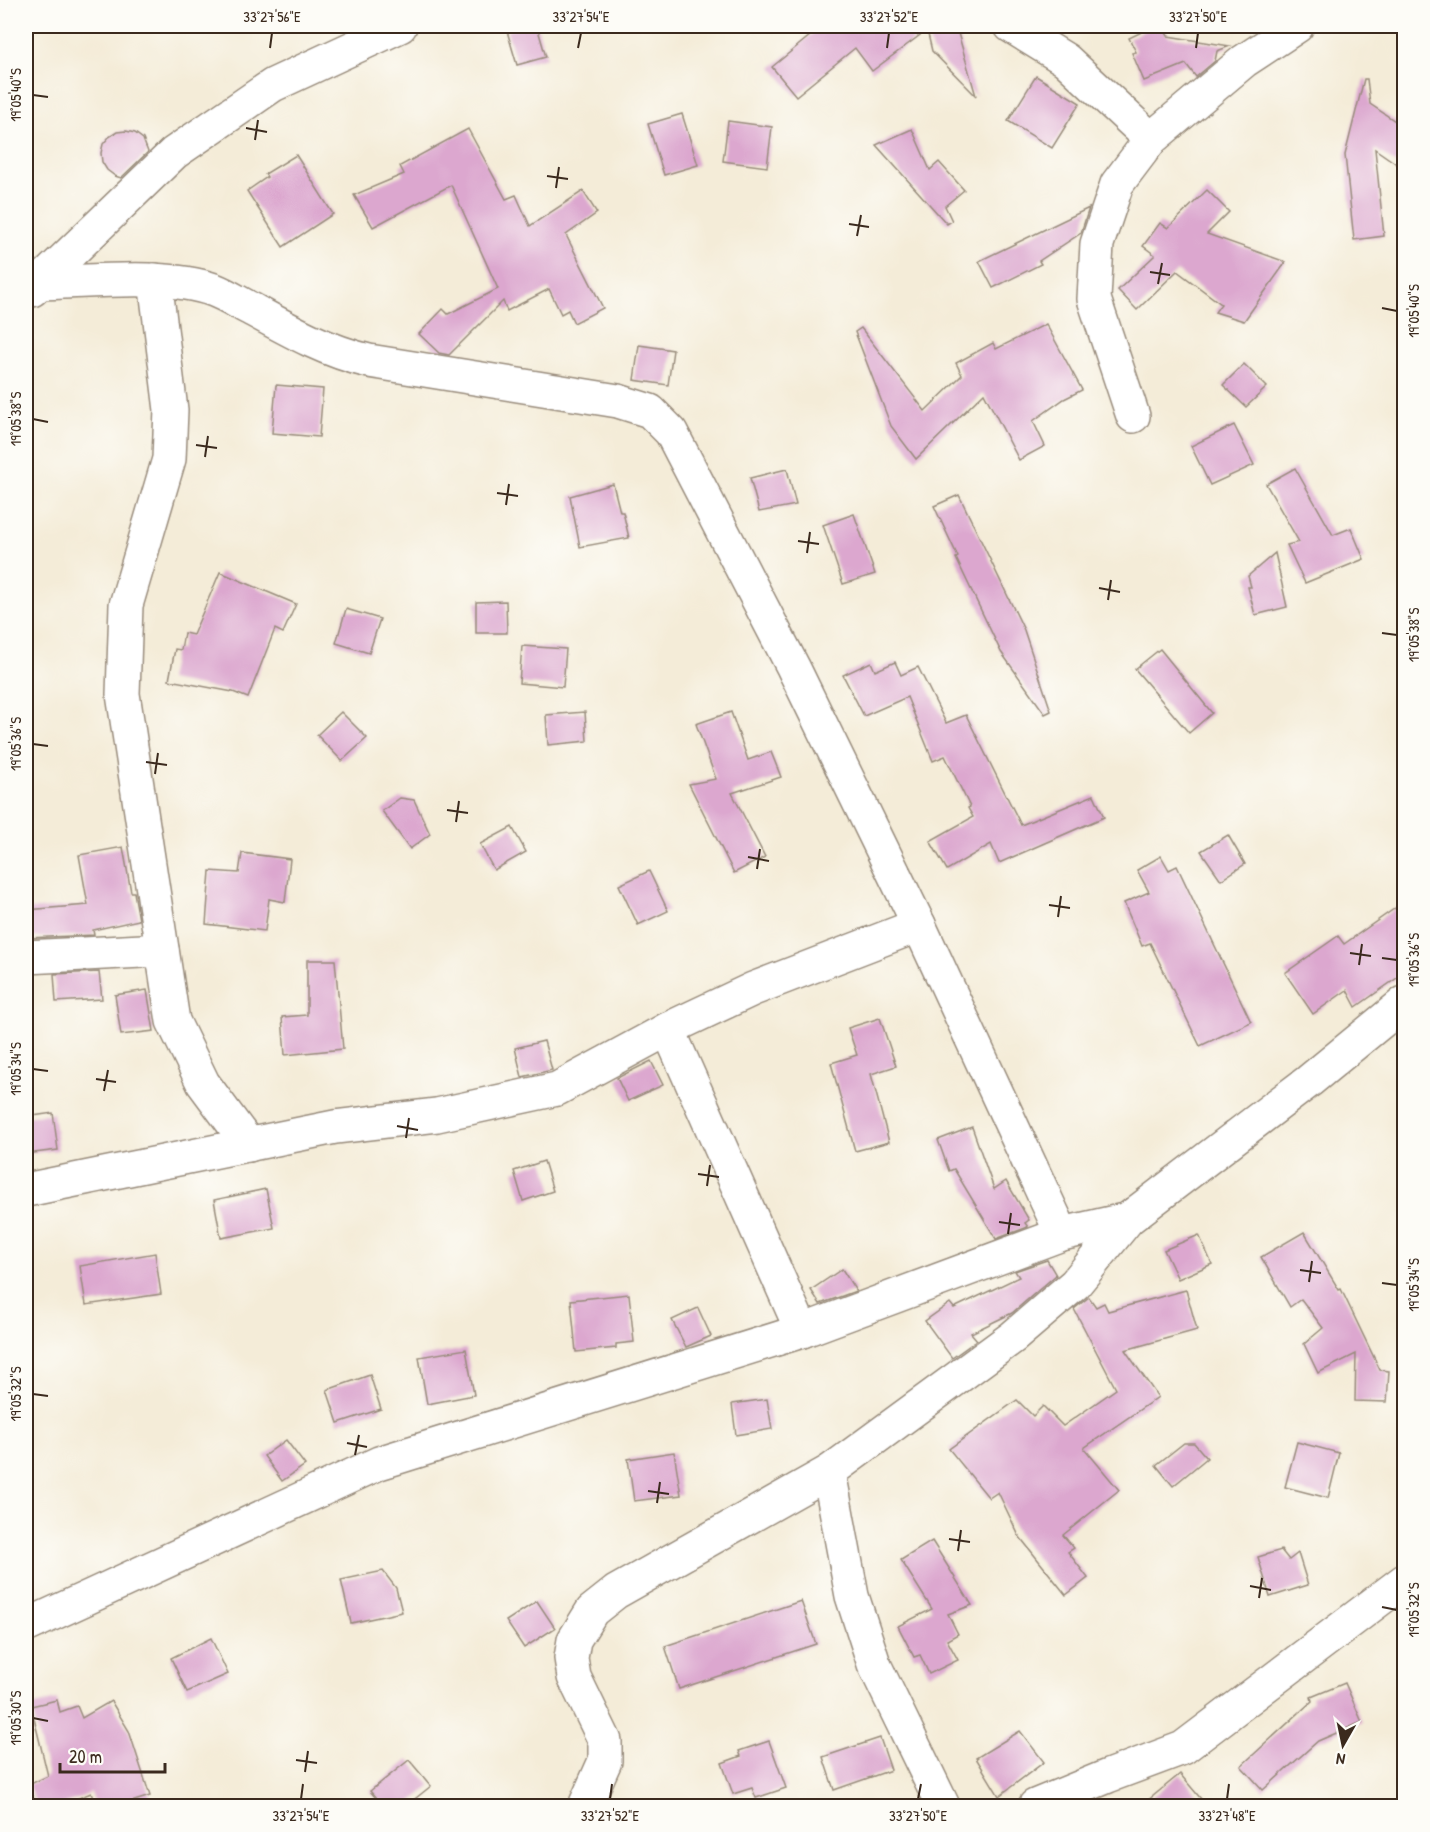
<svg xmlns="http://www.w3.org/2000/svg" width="1430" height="1832" font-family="'Patrick Hand',sans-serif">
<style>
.building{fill:#dca7cf}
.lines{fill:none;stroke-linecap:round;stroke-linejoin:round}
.minor-casing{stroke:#988b7b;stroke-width:36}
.minor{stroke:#fff;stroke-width:33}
.ticks{fill:none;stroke:#3b2a1e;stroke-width:2}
.neatline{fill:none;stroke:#3b2a1e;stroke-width:2}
.ticks-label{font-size:15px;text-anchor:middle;fill:#3b2a1e}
</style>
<rect width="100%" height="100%" fill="#fdfcf7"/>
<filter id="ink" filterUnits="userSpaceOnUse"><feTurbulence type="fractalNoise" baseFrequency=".0167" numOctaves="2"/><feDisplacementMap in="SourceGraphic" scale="12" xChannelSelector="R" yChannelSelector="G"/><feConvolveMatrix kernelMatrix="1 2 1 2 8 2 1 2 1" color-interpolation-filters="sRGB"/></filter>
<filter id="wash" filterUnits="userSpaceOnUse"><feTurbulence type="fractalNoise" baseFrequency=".008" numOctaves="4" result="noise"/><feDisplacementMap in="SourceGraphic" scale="24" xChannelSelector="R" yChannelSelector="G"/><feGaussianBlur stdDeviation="1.35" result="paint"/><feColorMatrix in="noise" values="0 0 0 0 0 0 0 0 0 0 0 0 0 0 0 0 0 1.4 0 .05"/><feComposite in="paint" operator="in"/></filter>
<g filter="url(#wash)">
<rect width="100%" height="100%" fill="#f4ecd8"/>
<g id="blocks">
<g class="building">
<path d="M529,26h8l9,31 -29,8 -10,-34z"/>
<path d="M822,26h134l20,70 -44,-45 -5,-21 -55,41 -17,-23 -59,48 -24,-29z"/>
<path d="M1154,26h8l6,10 62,10 -13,5 -2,10 -19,16 -10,-13 -42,17 -12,-28 4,-1 -7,-14z"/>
<path d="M1036,76l44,27 -28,45 -44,-27z"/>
<path d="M1364,79h3l3,25 34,23v42l-29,-20 9,87 -30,4 -9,-85z"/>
<path d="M682,114l16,51 -34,10 -16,-51z"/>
<path d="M728,121l44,6 -5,40 -44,-6z"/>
<path d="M468,129l38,70 10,-4 14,31 53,-35 14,22 -31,22 37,73 -29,15 -6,-13 -7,4 -12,-25 -42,22 -4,-10 -54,54 -10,-2 -20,-19 24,-25 5,5 50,-25 -47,-104 -78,42 -19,-32 50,-21 -4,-8z"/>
<path d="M912,129l18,41 9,-8 25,28 -19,16 7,15 -5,3 -71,-79z"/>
<path d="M126,131l9,2 8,6 5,13 -27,26 -6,-2 -8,-6 -5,-8 -1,-9 2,-9 6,-7 8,-5z"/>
<path d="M296,155l37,59 -50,33 -36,-56 20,-14 -2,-3z"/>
<path d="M1207,190l22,22 -22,22 79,28 -42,59 -29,-9 6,-8 -44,-33 -40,39 -19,-20 37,-35 -12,-9 17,-23 8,5z"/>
<path d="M1089,208l-8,25 -42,28 2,3 -48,24 -14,-27z"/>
<path d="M1046,324l36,66 -18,9 -31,22 12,25 -26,14 -35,-67 -68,66 -25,-33 -36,-94 6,-4 64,83 37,-36 -6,-12 37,-20 3,6z"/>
<path d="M639,345l34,5 -5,35 -34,-5z"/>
<path d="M1244,364l23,23 -21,20 -23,-22z"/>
<path d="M276,385l47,4 -4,48 -47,-4z"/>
<path d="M1234,425l20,40 -44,20 -19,-39z"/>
<path d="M1295,468l38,67 18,-7 13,31 -59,24 -18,-38 12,-3 -33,-58z"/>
<path d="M787,469l9,36 -37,7 -9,-34z"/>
<path d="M613,484l7,28h3l6,26 -49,9 -10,-51z"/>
<path d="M959,495l65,135 27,81 -6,3 -44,-62 -45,-94 2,-1 -24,-51z"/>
<path d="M854,514l21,60 -32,10 -20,-59z"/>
<path d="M1275,553l12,54 -32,8 -7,-28h3l-3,-11z"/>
<path d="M220,572l76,32 -13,29 -8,-4 -27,69 -15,-6 -64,-12 6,-31 6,1 3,-17 9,2z"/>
<path d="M506,601l1,32h-31v-31z"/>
<path d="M346,609l34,10 -11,34 -33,-10z"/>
<path d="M522,646l44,3 -3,38 -44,-4z"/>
<path d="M1160,649l52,64 -23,20 -54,-64z"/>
<path d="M871,662l4,9 20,-9 6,13 17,-8 28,56 20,-8 55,110 73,-30 10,22 -105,46 -8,-19 -44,26 -17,-29 43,-24 -5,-9 2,-1 -25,-51 -12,5 -26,-64 -43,19 -21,-41z"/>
<path d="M341,712l26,26 -25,23 -25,-26z"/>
<path d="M585,712l2,29 -39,4 -2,-30z"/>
<path d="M731,712l17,48 23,-8 10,25 -49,16 33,64 -31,16 -45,-89 27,-5 -20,-55z"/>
<path d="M400,798l14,2 16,34 -20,15 -28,-38z"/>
<path d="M512,827l14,25 -32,18 -14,-26z"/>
<path d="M1228,835l17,29 -24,16 -20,-29z"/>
<path d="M123,847l8,45h3l5,28 -46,10 1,5 -68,3v-28l62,-5 -9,-50z"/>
<path d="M242,853l48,6 -5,43 -16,-3 -4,32 -59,-7 4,-53 29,2z"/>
<path d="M1161,856l8,14 8,-4 74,156 -51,24 -50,-103 -8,3 -18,-43 25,-11 -12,-22z"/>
<path d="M649,871l19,40 -30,14 -19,-40z"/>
<path d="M1404,902v71l-48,34 -9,-17 -34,24 -28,-41 53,-37 6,8z"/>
<path d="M307,960h28l8,89 -58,6 -3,-38 25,-2z"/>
<path d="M99,972l3,27 -46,3 -2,-28z"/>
<path d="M147,990l7,41 -33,4 -6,-40z"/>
<path d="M880,1018l16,48 -25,8 18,68 -34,9 -24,-88 26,-8 -9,-27z"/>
<path d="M544,1041l8,29 -30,7 -7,-29z"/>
<path d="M651,1061l12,24 -35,16 -11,-23z"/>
<path d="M53,1113l5,37 -32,4v-37z"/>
<path d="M972,1127l22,62 12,-8 23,39 -4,3 3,4 -32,12 -42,-70 -5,2 -11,-31z"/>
<path d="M544,1161l9,30 -30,10 -9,-30z"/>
<path d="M266,1189l8,39 -53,10 -7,-38z"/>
<path d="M1304,1232l35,58 2,-1 39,81 9,1 -2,31 -32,-1 1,-47 -38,19 -14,-29 19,-16 -22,-29 -11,8 -29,-50z"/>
<path d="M1199,1235l13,29 -34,15 -14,-29z"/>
<path d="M155,1253l6,41 -75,11 -6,-39z"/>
<path d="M1047,1260l9,15 -44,38 -41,20 6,7 -25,18 -27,-37 25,-18 4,5 65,-31 -4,-6z"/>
<path d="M842,1269l14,22 -36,13 -9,-14z"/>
<path d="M1186,1290l11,40 -72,20 33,47 -74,51 35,42 -56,45 11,13 -6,4 20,26 -22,17 -47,-59 -21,-44 -9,6 -40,-49 68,-49 16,16 10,-10 20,20 53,-37 -42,-80 15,-12 7,10 8,-4 4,8z"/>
<path d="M629,1294l5,48 -18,2v4l-40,4 -5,-52z"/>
<path d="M698,1308l13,28 -25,11 -14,-27z"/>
<path d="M466,1349l8,46 -47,9 -8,-47z"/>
<path d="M370,1375l11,34 -43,14 -11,-33z"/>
<path d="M767,1399l5,30 -36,6 -4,-31z"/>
<path d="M286,1440l19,25 -23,16 -18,-25z"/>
<path d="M1297,1442l42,11 -11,45 -43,-11z"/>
<path d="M1184,1443h10l13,15 -34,28 -17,-21z"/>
<path d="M674,1452l7,43 -47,6 -6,-42z"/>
<path d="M932,1541l40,64 -24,9 10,20 -11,6 11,20 -29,14 -9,-19 -6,2 -16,-31 34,-17 -31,-49z"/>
<path d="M1281,1550l8,10 9,-7 10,32 -38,12 -12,-40z"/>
<path d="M383,1571l13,17 6,24 -51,11 -10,-43z"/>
<path d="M537,1601l18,27 -31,20 -18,-27z"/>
<path d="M801,1601l15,43 -137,45 -14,-43z"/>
<path d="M211,1638l17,36 -41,18 -16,-34z"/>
<path d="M1345,1683l17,39 -44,19 -55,49 -22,-24 71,-65 -1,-4z"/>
<path d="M57,1700l3,12 17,-6 5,12 29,-17 18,30 21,65 -31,10h-23l-5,-13 -32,13h-22l-9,-21 20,-9 -17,-70z"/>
<path d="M1020,1731l24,31 -45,34 -23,-38z"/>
<path d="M880,1738l11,32 -57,20 -11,-33z"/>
<path d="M769,1741l17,47 -30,10 -4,-10 -19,6 -11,-31 19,-7 -2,-5z"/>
<path d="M409,1760l22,26 -25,20h-23l-13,-15z"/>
<path d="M1180,1774l27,32h-66z"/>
</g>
</g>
</g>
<g filter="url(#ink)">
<use href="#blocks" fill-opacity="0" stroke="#988b7b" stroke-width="1.5"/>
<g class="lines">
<g class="minor-casing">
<g id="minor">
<path d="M1011,26l55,34 85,79"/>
<path d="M155,280l16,130 -2,49 -43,146 -3,89 50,327 30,62 46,62"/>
<path d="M40,283c50,-1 128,-10 174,7 13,5 25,13 37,19 38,21 75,42 118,52l249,40 32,10 21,21 122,235 126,258 143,309"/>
<path d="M32,290l142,-137 99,-68 127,-59"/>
<path d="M1133,416l-39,-117 3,-55 20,-60 34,-45 93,-78 53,-35"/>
<path d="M26,957l136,-7"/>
<path d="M668,1029l134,302"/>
<path d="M26,1190l309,-63 102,-12 120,-26 111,-60 85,-40 166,-64"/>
<path d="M829,1472l23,124 22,68 69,142"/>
<path d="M26,1626l353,-163 423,-132 260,-97 66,-15"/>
<path d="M585,1806l20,-45v-20l-31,-64 -3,-19 3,-18 18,-29 24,-19 213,-120 184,-135 62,-53 53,-65 181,-138 95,-78"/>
<path d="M1035,1806l73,-30 75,-28 221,-167"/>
</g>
</g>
<use href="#minor" class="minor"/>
</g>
</g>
<path class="ticks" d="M270,48l2,-15M578,48l3,-15M887,48l2,-15M1196,48l2,-15M33,95l15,2M246,128l21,4M255,140l3,-20M547,176l21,3M556,188l3,-21M849,224l20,3M857,236l4,-21M1150,272l20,3M1158,284l4,-21M1382,308l15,3M33,419l15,3M196,445l21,3M205,457l3,-21M497,493l21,3M506,505l3,-21M798,541l21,3M807,553l3,-21M1099,588l21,4M1108,600l3,-20M1382,633l15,2M33,744l15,2M146,762l21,3M155,774l3,-21M447,810l21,3M456,822l3,-21M748,857l21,4M757,869l3,-20M1049,905l21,3M1058,917l3,-21M1350,953l21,3M1382,958l15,2M1359,965l3,-21M33,1069l15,2M96,1079l20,3M104,1091l4,-21M397,1126l21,4M406,1138l3,-20M698,1174l21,3M707,1186l3,-21M999,1222l21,3M1008,1234l3,-21M1300,1270l21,3M1309,1282l3,-21M1382,1283l15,2M33,1394l15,2M347,1443l20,4M355,1455l4,-20M648,1491l21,3M657,1503l3,-21M949,1539l21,3M958,1551l3,-21M1250,1586l21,4M1259,1598l3,-20M1382,1607l15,3M33,1718l15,3M296,1760l21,3M305,1772l3,-21M301,1799l2,-15M610,1799l2,-15M918,1799l3,-15M1227,1799l2,-15"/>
<rect width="1430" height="1832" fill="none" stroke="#fdfcf7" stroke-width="66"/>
<g transform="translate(1343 1745) rotate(189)" stroke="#fdfcf7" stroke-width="4.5" paint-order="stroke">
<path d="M0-4.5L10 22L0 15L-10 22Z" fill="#3b2a1e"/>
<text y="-9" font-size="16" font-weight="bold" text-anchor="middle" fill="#3b2a1e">N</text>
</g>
<path d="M60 1763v9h105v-9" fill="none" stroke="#3b2a1e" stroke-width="3"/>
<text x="69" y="1763" font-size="18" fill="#3b2a1e" stroke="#fdfcf7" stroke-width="4.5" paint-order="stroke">20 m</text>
<rect x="33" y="33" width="1364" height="1766" class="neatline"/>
<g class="ticks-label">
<text x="272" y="22">33°27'56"E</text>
<text x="581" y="22">33°27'54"E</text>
<text x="889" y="22">33°27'52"E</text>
<text x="1198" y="22">33°27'50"E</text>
<text transform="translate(16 95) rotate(-90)" y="5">19°05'40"S</text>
<text transform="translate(1414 311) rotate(-90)" y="5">19°05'40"S</text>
<text transform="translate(16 419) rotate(-90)" y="5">19°05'38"S</text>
<text transform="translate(1414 635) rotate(-90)" y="5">19°05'38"S</text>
<text transform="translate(16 744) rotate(-90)" y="5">19°05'36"S</text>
<text transform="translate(1414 960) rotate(-90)" y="5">19°05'36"S</text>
<text transform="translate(16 1069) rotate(-90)" y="5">19°05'34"S</text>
<text transform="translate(1414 1285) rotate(-90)" y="5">19°05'34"S</text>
<text transform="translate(16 1394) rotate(-90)" y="5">19°05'32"S</text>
<text transform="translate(1414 1610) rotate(-90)" y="5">19°05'32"S</text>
<text transform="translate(16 1718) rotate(-90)" y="5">19°05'30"S</text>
<text x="301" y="1821">33°27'54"E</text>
<text x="610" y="1821">33°27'52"E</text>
<text x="918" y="1821">33°27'50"E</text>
<text x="1227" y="1821">33°27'48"E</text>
</g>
</svg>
